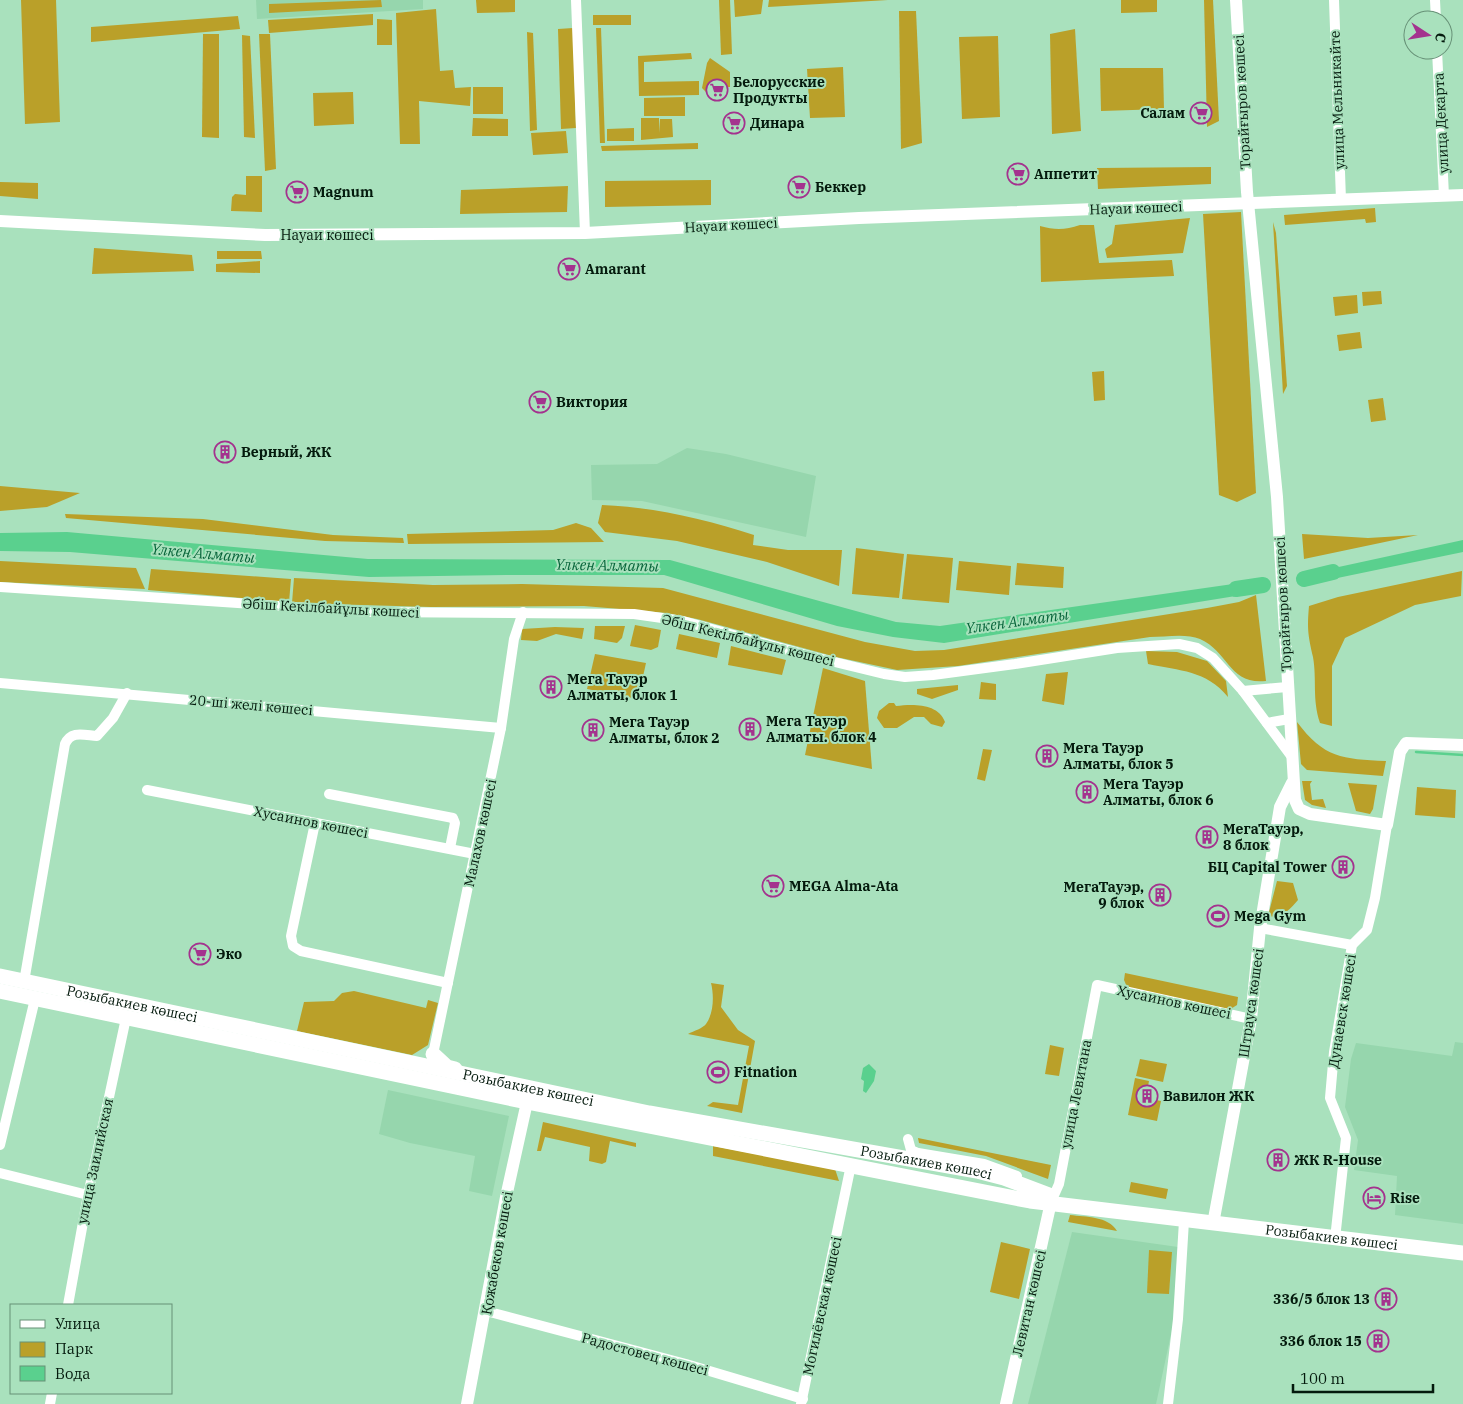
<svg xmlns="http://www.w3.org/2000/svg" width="1463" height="1404" font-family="'IBM Plex Serif',serif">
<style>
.built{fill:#96d6ad}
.green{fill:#baa029}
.water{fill:#5ad08e}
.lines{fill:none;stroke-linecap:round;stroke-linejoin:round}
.stream{stroke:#5ad08e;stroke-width:2.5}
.river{stroke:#5ad08e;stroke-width:16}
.minor{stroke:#fff;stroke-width:10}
.tertiary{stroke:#fff;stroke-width:12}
.secondary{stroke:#fff;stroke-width:15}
.labels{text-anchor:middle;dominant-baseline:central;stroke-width:4;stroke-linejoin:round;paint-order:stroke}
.poi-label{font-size:14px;font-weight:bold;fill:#041a0d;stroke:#a9e1bd;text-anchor:start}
.street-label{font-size:14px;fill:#041a0d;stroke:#a9e1bd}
.water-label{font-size:15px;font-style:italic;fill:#07643a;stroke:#a9e1bd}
</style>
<rect width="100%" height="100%" fill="#a9e1bd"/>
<g class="built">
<path d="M256,0h167v9l-166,10z"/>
<path d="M687,448l39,6 90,22 -10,61 -164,-36 -50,-1 -1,-35 66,-1z"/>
<path d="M1455,1042l8,1v181l-68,-9 2,-39 -43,-6 4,-30 -13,-33 6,-48 5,-16 96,13z"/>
<path d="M388,1090l121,26 -17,80 -23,-5 6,-35 -65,-13 -31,-9z"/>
<path d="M1072,1232l106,15 -5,78 -17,79h-128z"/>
</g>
<g class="green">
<path d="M21,0h35l4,122 -35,2z"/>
<path d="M381,0l1,7 -113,6v-9z"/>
<path d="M476,0h39v12l-38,1z"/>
<path d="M719,0h11l2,54 -11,1z"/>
<path d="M734,0h29l-2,14 -26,3z"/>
<path d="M769,0h119l-120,7z"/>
<path d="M1121,0h36v12l-36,1z"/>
<path d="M1204,0h9l6,121 -12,6z"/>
<path d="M436,9l4,62 13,-1 2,18 16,-1 -1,19 -51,-5 1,43h-20l-4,-131z"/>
<path d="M899,11h17l6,132 -21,6z"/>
<path d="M373,14v11l-104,8 -1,-13z"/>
<rect x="593" y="15" width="38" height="10"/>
<path d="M238,16l2,13 -149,13v-15z"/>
<path d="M377,19l15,1v25h-15z"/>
<path d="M573,28l3,100 -15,1 -3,-100z"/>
<path d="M596,28h5l4,115h-5z"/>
<path d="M1075,29l6,102 -29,3 -2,-100z"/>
<path d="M527,32l6,1 4,97 -7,1z"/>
<path d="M203,34h16v104l-17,-1z"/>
<path d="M259,34h11l6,135 -11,2z"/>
<path d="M242,35l8,1 5,102 -11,-1z"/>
<path d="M998,36l2,81 -38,2 -3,-82z"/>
<path d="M691,53l1,6 -48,3v20l55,-1v14l-60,1 -1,-40z"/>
<path d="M710,58l20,14v15h-15l-8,6 -5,-5 5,-25z"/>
<path d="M843,67l2,50 -35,1 -3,-49z"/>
<path d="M1100,68h63l1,41 -63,2z"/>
<rect x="473" y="87" width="30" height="27"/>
<path d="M353,92l1,32 -40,2 -1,-33z"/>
<path d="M685,97v19h-41v-18z"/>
<path d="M473,118l35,1v17h-36z"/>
<path d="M641,118h18v15l1,-14h12l1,18 -32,3z"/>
<path d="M634,128v13h-27v-12z"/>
<path d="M566,131l2,22 -35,2 -2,-22z"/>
<path d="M698,143v6l-96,2 -1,-5z"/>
<path d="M1211,167v17l-113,5 -1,-21z"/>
<path d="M246,176h16v36l-31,-1 1,-14 3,-3 11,1z"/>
<path d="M711,180v25l-106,2v-26z"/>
<path d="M0,182l38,1v16l-38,-3z"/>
<path d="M568,186l-1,26 -107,2 1,-24z"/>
<path d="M1375,208l1,14 -10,1 -1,-4 -80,6 -1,-10z"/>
<path d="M1241,212l15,281 -19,9 -18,-7 -16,-281z"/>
<path d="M1190,218l-7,35 -76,5 -2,-9 7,-5 3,-19z"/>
<path d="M1273,222l3,11 11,153 -4,8z"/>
<path d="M1080,225h14l5,38 73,-3 2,16 -133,6 -1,-56c15,4 25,4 40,-1z"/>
<path d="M94,248l98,7 2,16 -102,3z"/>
<path d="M217,251h44l1,8h-45z"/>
<path d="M260,261v12l-44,-1v-8z"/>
<path d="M1381,291l1,13 -19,2 -1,-14z"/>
<path d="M1357,295l1,18 -23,3 -2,-19z"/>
<path d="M1360,332l2,16 -23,3 -2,-16z"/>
<path d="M1104,371l1,29 -11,1 -2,-29z"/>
<path d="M1383,398l3,22 -15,2 -3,-22z"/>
<path d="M0,486l80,7 -33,14 -47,4z"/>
<path d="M602,505c52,2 102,14 152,30l-1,10 35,5h54l-3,36 -72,-24 -90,-21 -72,-9 -7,-9z"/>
<path d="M65,514l138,5 130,16 70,3 1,5 -79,-2 -259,-23z"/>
<path d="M576,523l15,5 13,14 -196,2 -1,-10 146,-4z"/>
<path d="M1302,534l66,4 50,-3 -114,24z"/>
<path d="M856,548l48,6 -5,44 -47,-4z"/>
<path d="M907,554l46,4 -4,45 -47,-4z"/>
<path d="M0,561l136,7 9,21 -145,-7z"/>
<path d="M959,561l52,5 -2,29 -53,-5z"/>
<path d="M1017,563l47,4 -1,21 -48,-3z"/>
<path d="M151,569l140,10 -2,23 -141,-12z"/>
<path d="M1462,571l-1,25 -46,9 -70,33 -13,28v60l-12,-3c-8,-24 -3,-43 -7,-66 -5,-22 -6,-28 -4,-51l29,-9z"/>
<path d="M294,578l139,7 89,-1 141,4 202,54 50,9 29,-1 263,-42 32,-6 17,-7 10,86c-37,4 -37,-29 -66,-42 -14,-6 -35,-2 -50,-2l-192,29 -61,4 -61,-13 -139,-38 -30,-6 -83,-7 -153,1 -139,-4z"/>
<path d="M635,625l26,5 -3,17 -7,3 -21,-4z"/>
<path d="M595,626h30l-3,12 -5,5 -23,-4z"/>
<path d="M555,627l29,1 -2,11 -26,-5 -19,7 -16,-1 1,-11z"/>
<path d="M679,634l41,9 -3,15 -41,-9z"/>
<path d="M731,646l55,14 -4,15 -54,-10z"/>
<path d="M1146,651l31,1 30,9 19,20 2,16c-22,-27 -48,-26 -80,-33z"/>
<path d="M595,654l51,9 -8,36 -51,-10z"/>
<path d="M823,668l42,13 7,88 -67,-14z"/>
<path d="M1068,672l-4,33 -22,-4 4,-27z"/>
<path d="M981,682l15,2v16l-17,-1z"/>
<path d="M958,685v5l-26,9 -15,-5v-5z"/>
<path d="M889,703h5l2,3c17,-2 42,-3 49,16l-3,5 -11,-3 -7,-7h-10l-17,11h-13l-7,-10 2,-7z"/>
<path d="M1297,722c27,36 45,37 89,39l-3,15 -76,-6 -6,-6z"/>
<path d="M983,749l9,1 -7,31 -8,-2z"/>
<path d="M1302,781h10l-2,3 2,16 11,-1 3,9 -14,-3 -7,-5z"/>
<path d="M1348,783l29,2 -4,24 -3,5 -14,-3z"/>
<path d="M1417,787l39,3 -1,28 -40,-3z"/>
<path d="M1277,881l16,2 5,17c-8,9 -16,19 -30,16z"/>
<path d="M1125,973l113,24 -1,8 -8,5 -102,-23 -3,-7z"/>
<path d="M711,983l13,2 -3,22 17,23 17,11 -13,72 -35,-7 6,-4 25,3 11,-59 -61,-12c6,-3 15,-6 18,-10 8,-11 8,-29 5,-41z"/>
<path d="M354,991l72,17 2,-8 10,3 -10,42 -16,10 -115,-24 7,-29 30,-1 8,-8z"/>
<path d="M1050,1045l14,3 -5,28 -14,-2z"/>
<path d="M1140,1059l27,5 -4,18 -27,-6z"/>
<path d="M1135,1078l14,3 -3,17 15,3 -4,20 -29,-6z"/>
<path d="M543,1122l93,21v4l-26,-6 -4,21 -4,2 -13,-3 1,-14 -45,-10 -4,14h-4z"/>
<path d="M918,1138l133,27 -3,14 -62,-23 -67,-13z"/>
<path d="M713,1146l122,23 4,12 -126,-25z"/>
<path d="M1131,1182l37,7 -2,10 -37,-7z"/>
<path d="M1070,1215c16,2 38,1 47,16l-49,-9z"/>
<path d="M1001,1242l29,7 -11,50 -29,-7z"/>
<path d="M1149,1250l23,2 -3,42 -22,-1z"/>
</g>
<g class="water">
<path d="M67,532l301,27 302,1 226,62 44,4 307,-44 10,4 -9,8 -304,49 -51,-6 -56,-11 -173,-51h-158l-137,2 -299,-25 -70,-1v-18z"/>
<path d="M1463,540v12l-140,29 -10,-4 21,-9z"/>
<path d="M869,1064l7,7 -2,10 -8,12 -3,-2 1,-10 -3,-2 2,-11z"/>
</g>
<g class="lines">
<path class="stream" d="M1416,752l47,3"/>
<g class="river">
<path d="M1304,579l29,-7"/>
<path d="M1236,589l27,-4"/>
</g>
<g class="minor">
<path d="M576,0l9,233"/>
<path d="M1334,0l7,200"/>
<path d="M1435,0l1,20"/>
<path d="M1437,50l7,146"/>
<path d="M0,587l370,25 264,2 49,7 127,35 74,18 21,3 28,-2 82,-11 102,-16 62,-4 18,4 16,10 30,33 49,66"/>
<path d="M0,683l501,45"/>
<path d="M1243,691l44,-4"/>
<path d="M1267,723l22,-4"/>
<path d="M147,790l328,64"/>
<path d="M329,794l124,24 2,5 -5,25"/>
<path d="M315,823l-24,113 2,10 8,5 147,32"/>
<path d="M1260,928l92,17"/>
<path d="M24,982l41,-238c6,-14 19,-9 32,-8l16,-18 14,-25"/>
<path d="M432,1059l69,-331 13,-89 9,-27"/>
<path d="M908,1139l3,11 7,3 66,11 33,12"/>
<path d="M0,1145l35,-146"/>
<path d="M0,1173l88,22"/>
<path d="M1051,1202l8,-18 38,-199 154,34"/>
<path d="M1335,1239l11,-101 -16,-40 4,-46 18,-107 15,-15 8,-32 12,-73"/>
<path d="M68,1305l20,-110 38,-177"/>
<path d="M486,1311l200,53 117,35"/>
<path d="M50,1404l2,-11"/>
<path d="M801,1404l50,-239"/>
<path d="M1168,1404l10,-85 6,-98"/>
</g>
<g class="tertiary">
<path d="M1236,0l11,192 30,305 18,303 4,9 11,5 77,11 13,-73 6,-9 57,2"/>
<path d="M0,221l265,14 320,-2 274,-15 604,-23"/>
<path d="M1213,1224l38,-205 9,-91 20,-121 12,-24"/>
<path d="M467,1404l39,-207 23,-104"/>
<path d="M1006,1404l45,-202"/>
</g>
<g class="secondary">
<path id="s1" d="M0,976l649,137 328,58 27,7 45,17 2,7"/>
<path id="s2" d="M0,991l527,111 503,99 433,52"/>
<path d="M433,1054l14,13 8,2"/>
</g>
</g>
<defs>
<g id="supermarket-ring" transform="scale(1.125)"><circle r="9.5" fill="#a9e1bd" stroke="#a4328e" stroke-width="1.5"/><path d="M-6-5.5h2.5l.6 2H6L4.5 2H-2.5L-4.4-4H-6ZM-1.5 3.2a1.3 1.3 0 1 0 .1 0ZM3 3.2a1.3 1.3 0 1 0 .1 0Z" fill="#a4328e"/></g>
<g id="building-ring" transform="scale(1.125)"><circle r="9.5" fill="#a9e1bd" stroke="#a4328e" stroke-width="1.5"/><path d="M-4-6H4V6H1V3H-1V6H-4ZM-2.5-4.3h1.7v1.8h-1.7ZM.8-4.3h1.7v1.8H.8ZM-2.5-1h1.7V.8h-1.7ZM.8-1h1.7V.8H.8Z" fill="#a4328e"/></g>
<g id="stadium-ring" transform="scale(1.125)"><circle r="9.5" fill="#a9e1bd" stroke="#a4328e" stroke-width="1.5"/><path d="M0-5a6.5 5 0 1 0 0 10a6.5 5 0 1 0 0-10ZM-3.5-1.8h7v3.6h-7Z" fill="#a4328e"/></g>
<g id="hotel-ring" transform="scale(1.125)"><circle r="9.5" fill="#a9e1bd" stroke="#a4328e" stroke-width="1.5"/><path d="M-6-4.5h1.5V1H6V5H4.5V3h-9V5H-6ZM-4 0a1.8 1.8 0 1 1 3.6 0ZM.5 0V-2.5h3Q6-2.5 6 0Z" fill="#a4328e"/></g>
</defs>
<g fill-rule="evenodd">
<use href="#supermarket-ring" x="717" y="90"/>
<use href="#supermarket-ring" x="1201" y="113"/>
<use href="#supermarket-ring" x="734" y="123"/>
<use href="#supermarket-ring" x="1018" y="174"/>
<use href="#supermarket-ring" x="799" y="187"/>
<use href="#supermarket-ring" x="297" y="192"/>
<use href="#supermarket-ring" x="569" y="269"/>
<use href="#supermarket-ring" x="540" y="402"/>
<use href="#building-ring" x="225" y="452"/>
<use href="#building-ring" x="551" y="687"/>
<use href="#building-ring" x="750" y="729"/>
<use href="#building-ring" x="593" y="730"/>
<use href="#building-ring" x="1047" y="756"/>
<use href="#building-ring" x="1087" y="792"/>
<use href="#building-ring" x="1207" y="837"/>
<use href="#building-ring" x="1343" y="867"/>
<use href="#supermarket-ring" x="773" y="886"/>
<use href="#building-ring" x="1160" y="895"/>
<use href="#stadium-ring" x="1218" y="916"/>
<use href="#supermarket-ring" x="200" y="954"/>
<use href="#stadium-ring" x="718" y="1072"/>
<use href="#building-ring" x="1147" y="1096"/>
<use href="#building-ring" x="1278" y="1160"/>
<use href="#hotel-ring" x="1374" y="1198"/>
<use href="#building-ring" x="1386" y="1299"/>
<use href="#building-ring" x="1378" y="1341"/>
</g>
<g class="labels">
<g class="poi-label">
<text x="733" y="82">Белорусские<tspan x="733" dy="16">Продукты</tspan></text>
<text x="1185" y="113" text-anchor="end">Салам</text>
<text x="750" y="123">Динара</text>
<text x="1034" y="174">Аппетит</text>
<text x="815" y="187">Беккер</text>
<text x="313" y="192">Magnum</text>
<text x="585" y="269">Amarant</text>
<text x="556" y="402">Виктория</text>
<text x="241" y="452">Верный, ЖК</text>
<text x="567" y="679">Мега Тауэр<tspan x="567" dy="16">Алматы, блок 1</tspan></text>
<text x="766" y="721">Мега Тауэр<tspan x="766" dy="16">Алматы. блок 4</tspan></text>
<text x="609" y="722">Мега Тауэр<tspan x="609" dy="16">Алматы, блок 2</tspan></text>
<text x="1063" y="748">Мега Тауэр<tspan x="1063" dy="16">Алматы, блок 5</tspan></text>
<text x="1103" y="784">Мега Тауэр<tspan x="1103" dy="16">Алматы, блок 6</tspan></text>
<text x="1223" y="829">МегаТауэр,<tspan x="1223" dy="16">8 блок</tspan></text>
<text x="1327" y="867" text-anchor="end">БЦ Capital Tower</text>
<text x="789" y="886">MEGA Alma-Ata</text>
<text x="1144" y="887" text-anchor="end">МегаТауэр,<tspan x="1144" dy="16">9 блок</tspan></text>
<text x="1234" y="916">Mega Gym</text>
<text x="216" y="954">Эко</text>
<text x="734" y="1072">Fitnation</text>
<text x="1163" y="1096">Вавилон ЖК</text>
<text x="1294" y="1160">ЖК R-House</text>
<text x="1390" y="1198">Rise</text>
<text x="1370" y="1299" text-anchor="end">336/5 блок 13</text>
<text x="1362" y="1341" text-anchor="end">336 блок 15</text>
</g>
<g class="street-label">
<text transform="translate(1337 100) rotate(-92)">улица Мельникайте</text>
<text transform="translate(1242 102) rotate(-93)">Торайғыров көшесі</text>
<text transform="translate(1441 123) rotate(-93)">улица Декарта</text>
<text transform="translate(1136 208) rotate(-2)">Науаи көшесі</text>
<text transform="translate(731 225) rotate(-3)">Науаи көшесі</text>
<text x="327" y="235">Науаи көшесі</text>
<text transform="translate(1283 604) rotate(-93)">Торайғыров көшесі</text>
<text transform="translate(331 608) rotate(3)">Әбіш Кекілбайұлы көшесі</text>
<text transform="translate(748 640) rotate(14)">Әбіш Кекілбайұлы көшесі</text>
<text transform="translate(251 705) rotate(5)">20-ші желі көшесі</text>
<text transform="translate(311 822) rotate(11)">Хусаинов көшесі</text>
<text transform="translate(480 833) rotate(-78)">Малахов көшесі</text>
<text transform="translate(1174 1002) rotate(12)">Хусаинов көшесі</text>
<text transform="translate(1251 1003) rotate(-82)">Штрауса көшесі</text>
<text stroke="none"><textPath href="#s1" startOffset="135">Розыбакиев көшесі</textPath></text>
<text transform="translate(1342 1011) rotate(-81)">Дунаевск көшесі</text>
<text stroke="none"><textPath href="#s1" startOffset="540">Розыбакиев көшесі</textPath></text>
<text transform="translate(1076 1094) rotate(-79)">улица Левитана</text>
<text transform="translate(95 1161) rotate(-78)">улица Заилийская</text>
<text stroke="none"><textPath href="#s1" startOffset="945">Розыбакиев көшесі</textPath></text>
<text stroke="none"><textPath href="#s2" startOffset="1355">Розыбакиев көшесі</textPath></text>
<text transform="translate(497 1253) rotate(-80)">Қожабеков көшесі</text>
<text transform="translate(1029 1303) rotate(-77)">Левитан көшесі</text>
<text transform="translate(822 1306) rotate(-78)">Могилёвская көшесі</text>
<text transform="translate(645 1354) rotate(15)">Радостовец көшесі</text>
</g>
<g class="water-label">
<text transform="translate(203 553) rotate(5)">Үлкен Алматы</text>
<text transform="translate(607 565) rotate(1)">Үлкен Алматы</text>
<text transform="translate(1017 621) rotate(-8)">Үлкен Алматы</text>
</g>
</g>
<rect x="10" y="1304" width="162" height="90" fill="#a9e1bd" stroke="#679177"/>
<rect x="20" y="1320" width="25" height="8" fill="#ffffff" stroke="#679177"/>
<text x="55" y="1329" font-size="15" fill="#041a0d">Улица</text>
<rect x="20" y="1342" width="25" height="15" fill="#baa029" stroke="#679177"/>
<text x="55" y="1354" font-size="15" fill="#041a0d">Парк</text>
<rect x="20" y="1366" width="25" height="15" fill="#5ad08e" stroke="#679177"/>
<text x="55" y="1379" font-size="15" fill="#041a0d">Вода</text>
<g transform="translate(1428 35) rotate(102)"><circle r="24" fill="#a9e1bd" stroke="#679177"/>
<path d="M0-4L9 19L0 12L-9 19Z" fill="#a4328e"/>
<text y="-8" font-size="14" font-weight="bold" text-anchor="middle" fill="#041a0d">С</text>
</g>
<path d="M1293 1384v8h140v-8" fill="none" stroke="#041a0d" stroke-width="2.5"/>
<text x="1300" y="1384" font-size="15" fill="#041a0d" stroke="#a9e1bd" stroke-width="4" paint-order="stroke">100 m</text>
</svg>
